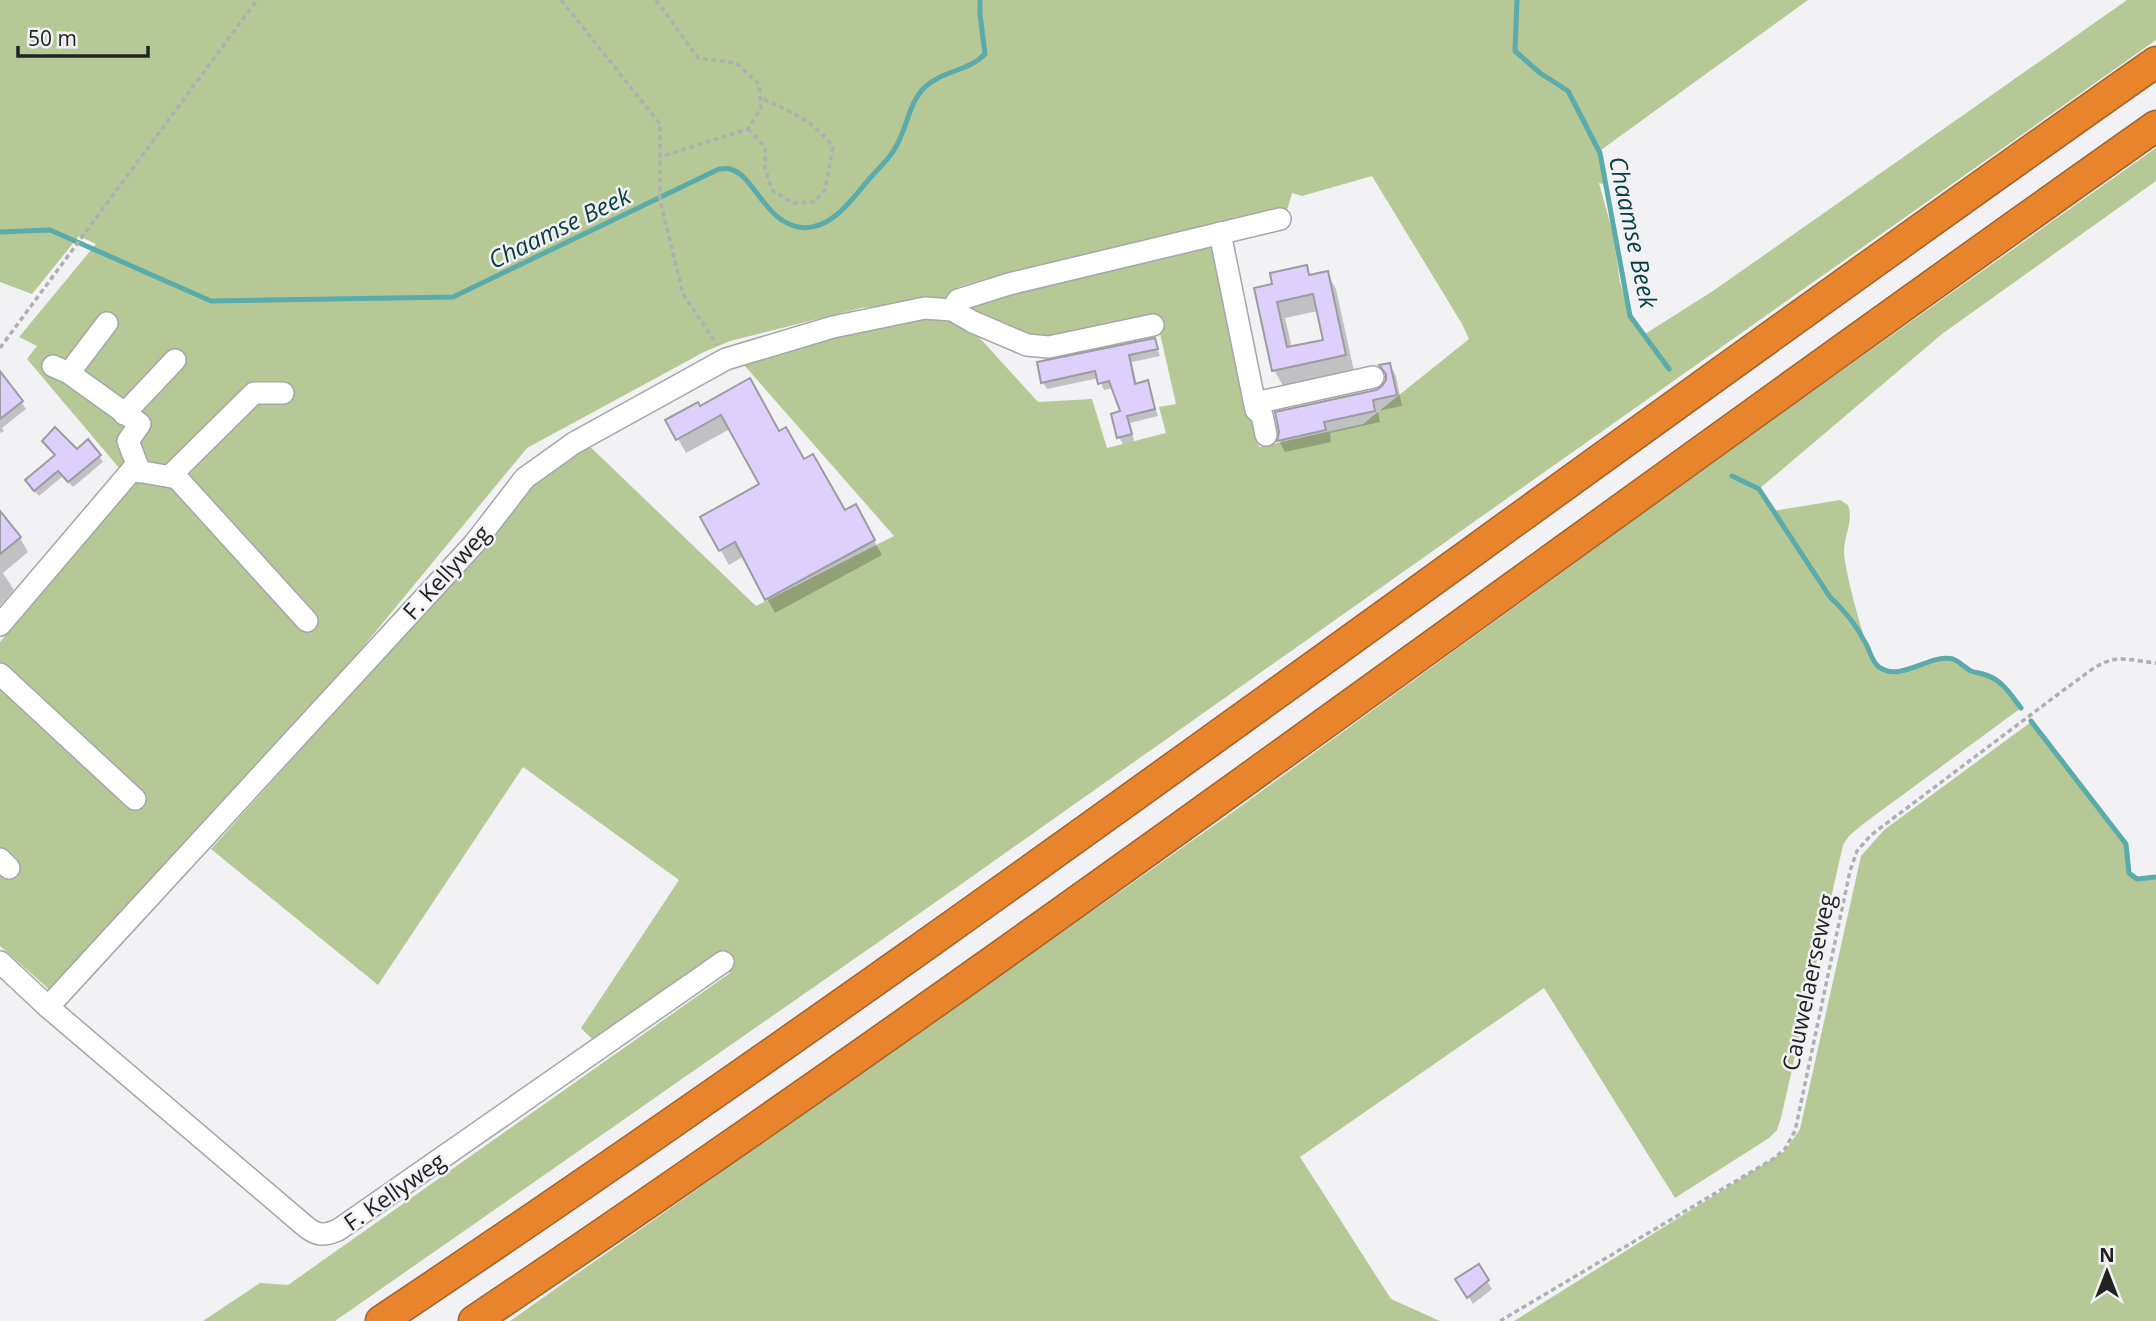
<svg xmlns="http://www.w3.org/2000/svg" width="2156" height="1321" font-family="'Open Sans',sans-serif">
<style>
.green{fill:#b7c897}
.shadow{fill:#0003;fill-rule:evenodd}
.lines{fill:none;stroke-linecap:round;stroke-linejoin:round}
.stream{stroke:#5babab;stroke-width:5}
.building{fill:#ddd0fd;stroke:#9c9b9e;stroke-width:2;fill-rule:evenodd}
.minor-casing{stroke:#a6a5a8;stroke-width:24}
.highway-casing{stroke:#a36229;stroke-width:33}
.path{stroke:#afafb1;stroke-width:3.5;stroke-dasharray:5 3.5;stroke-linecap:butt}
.minor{stroke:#fff;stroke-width:21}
.highway{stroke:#e8842c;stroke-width:30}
.labels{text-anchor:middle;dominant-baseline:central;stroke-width:5;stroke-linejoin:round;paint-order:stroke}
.street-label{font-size:23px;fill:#222223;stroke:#f2f1f4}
.water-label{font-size:24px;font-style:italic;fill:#063f3f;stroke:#f2f1f4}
</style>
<rect width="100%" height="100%" fill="#f2f1f4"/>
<g class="green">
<path d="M0,0h1808l-207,150 6,26 -4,8 -4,-1 14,51 7,48 8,26 17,26 68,-43 414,-291h29v40l-1213,857 -608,424h-132l57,-38 28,2 442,-312 -12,-14 -122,84 -15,-15 98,-148 -156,-113 -145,218 -167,-136 118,-131 81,-93 119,-154 51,-34 176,169 138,-70 -157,-179 199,-42 31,9 71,78 54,-3 15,49 59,-15 -7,-26 17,-3 -20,-88 -124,24 -66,-30 -2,-8 252,-60 43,205 104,-23 106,-85 -7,-15 -90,-148 -70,20 -10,-3 -5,18 -292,65 -37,11 -13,11 -84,10 -131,33 -26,11 -177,96 -207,251 -269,292 -51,-45v-304l131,-160 -104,-123 10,-13 -18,-9 77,-93 -17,-8 -47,58 -32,-12z"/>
<path d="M2156,148v33l-214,153 -183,155 14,22 67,-11 8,5c6,16 -4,30 -4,47 0,16 22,101 32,113 18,19 58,-13 78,-6 6,2 11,10 17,12 5,3 11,2 16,4 15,6 25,21 34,33l-158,116 -14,12 -6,9 -62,273 -4,12 -8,8 -94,60 -131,-210 -244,169 91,142 49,22h-930l723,-509 498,-363z"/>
<path d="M2031,722l95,122 3,29 8,6 19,-2v444h-642l271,-170 15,-22 61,-273 23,-26z"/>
</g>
<g class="shadow">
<path d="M1306,267l5,10 16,-4 9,16 18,82 -71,15 -9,-16 1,-85zM1318,311l7,30 -33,7 -7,-30z"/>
<path d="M1154,340l6,16 -28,6 5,23 10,-3 11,34 -28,7 4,18 -11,3 -4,-7 3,-25 -8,-24 -10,2 -5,-12 -52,11 -4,-7z"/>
<path d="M1390,365l6,11 6,30 -24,5 2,11 -50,11 1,9 -46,10 -6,-11 2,-9 103,-45 3,-10 -6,-10z"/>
<path d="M750,381l29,52 65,80 11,-6 27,48 -107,58 -31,-57 -15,9 -27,-48 59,-32 -31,-56 -44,24 -18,-32 31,-13z"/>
<path d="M0,387l21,15 5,7 -24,19 2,3 -4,2z"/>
<path d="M44,441l55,15 4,6 -30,25 -10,-11 -24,20 -8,-9 25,-30z"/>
<path d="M0,514l20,24 8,14 -25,21 11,17 -14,16z"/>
<path d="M1478,1267l14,22 -19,15 -15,-25z"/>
</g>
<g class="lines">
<g class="stream">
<path d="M1517,0l-2,51 25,22 28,18 32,62 30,163 39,53"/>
<path d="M0,232l50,-2 161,71 242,-4 266,-128c4,0 7,-1 11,0 24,6 34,51 68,58 32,6 54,-28 72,-49 8,-9 18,-18 24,-28 13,-19 14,-47 31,-63 18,-17 43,-15 60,-33l-5,-40v-14"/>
<path d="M1732,476l27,13 71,108c14,13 27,29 36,47 4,7 6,18 13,23 22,16 51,-14 74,-8 6,2 12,9 18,12 5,2 10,2 15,4 16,5 26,21 35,33"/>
<path d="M2031,721l95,123 3,29 8,6 19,-2"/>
</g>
</g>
<g class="building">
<path d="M1307,265l2,10 19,-4 18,84 -74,16 -18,-83 18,-4 -2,-11zM1313,294l10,46 -36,7 -10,-45z"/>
<path d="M1155,338l3,11 -29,6 6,29 13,-4 7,29 -28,7 5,18 -15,4 -6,-24 9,-3 -11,-30 -11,3 -3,-13 -54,12 -4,-21z"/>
<path d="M1390,363l7,32 -24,5 2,11 -51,11 2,8 -49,11 2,-9 -4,-20 101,-22 6,-4 4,-6v-6l-7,-9z"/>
<path d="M0,371l23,30 -23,18z"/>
<path d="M750,378l29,53 7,-4 18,32 9,-5 32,56 11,-6 19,36 -110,60 -30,-58 -16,9 -19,-34 59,-33 -38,-69 -45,25 -11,-20 33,-18 2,4z"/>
<path d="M55,427l22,22 11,-10 13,16 -33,27 -10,-11 -24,20 -9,-11 30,-25 -13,-14z"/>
<path d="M0,511l21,26 -21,17z"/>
<path d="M1479,1264l10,16 -22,18 -12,-19z"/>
</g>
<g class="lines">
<g class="minor-casing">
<g id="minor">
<path d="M1220,233l36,177 6,5 4,20"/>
<path d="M952,310l6,-10 51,-16 271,-65"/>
<path d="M53,366l16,7 71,51 -12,17 12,31"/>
<path d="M69,373l38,-50"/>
<path d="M1255,403l118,-26"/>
<path d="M124,414l51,-54"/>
<path d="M170,476l84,-83h29"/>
<path d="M0,625l132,-155 45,8 130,143"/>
<path d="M0,674l135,125"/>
<path d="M0,859l9,9"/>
<path d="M0,962l48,45 257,219c12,10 19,10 33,4l385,-268"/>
<path d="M48,1007l426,-463 51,-66 49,-35 152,-84 107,-32 92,-19 27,2 21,12 54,23 22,2 104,-22"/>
</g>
</g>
<g class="highway-casing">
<g id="highway">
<path d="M381,1321c603,-403 1181,-842 1775,-1259"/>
<path d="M474,1321c571,-384 1120,-799 1682,-1195"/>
</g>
</g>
<g class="path">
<path d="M561,0l99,124v76l23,94 34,51"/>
<path d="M656,0l42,58 38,5 23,21 2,24 -13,21 -88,28"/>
<path d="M748,129l17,18v21l7,22 20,13 22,-1 11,-12 8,-43c-18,-26 -44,-36 -72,-49"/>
<path d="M0,348l257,-348"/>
<path d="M1500,1321l273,-162 12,-10 10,-18 55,-260 7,-20 14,-16 194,-146c14,-9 30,-25 47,-29 14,-3 30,2 44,3"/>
</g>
<use href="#minor" class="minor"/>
<use href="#highway" class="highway"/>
</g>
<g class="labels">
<g class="street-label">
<text transform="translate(446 572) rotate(-48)">F. Kellyweg</text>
<text transform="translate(1808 982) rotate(-78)">Cauwelaerseweg</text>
<text transform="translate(394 1191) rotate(-35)">F. Kellyweg</text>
</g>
<g class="water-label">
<text transform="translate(559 227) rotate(-26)">Chaamse Beek</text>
<text transform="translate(1634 232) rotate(78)">Chaamse Beek</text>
</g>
</g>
<g transform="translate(2107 1272)" stroke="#f2f1f4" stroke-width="5" paint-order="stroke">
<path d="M0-5L12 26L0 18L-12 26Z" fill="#222223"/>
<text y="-10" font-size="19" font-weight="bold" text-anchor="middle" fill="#222223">N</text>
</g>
<path d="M18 46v10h130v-10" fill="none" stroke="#222223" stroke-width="3.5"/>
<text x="28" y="46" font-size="21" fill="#222223" stroke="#f2f1f4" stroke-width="5" paint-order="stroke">50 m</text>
</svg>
